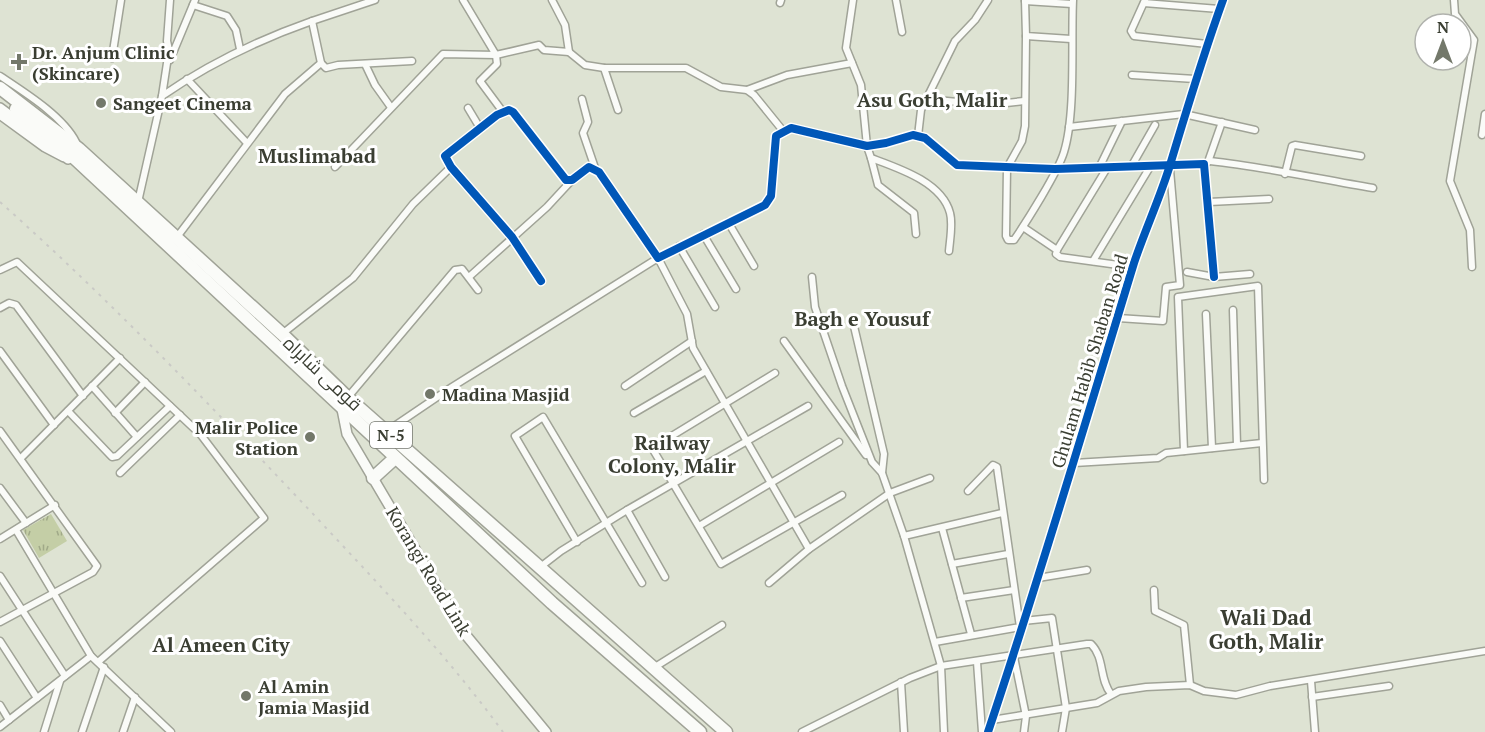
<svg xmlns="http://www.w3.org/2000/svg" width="1485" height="732" font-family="'PT Serif',Cairo,serif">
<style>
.grass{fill:url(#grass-tufts)}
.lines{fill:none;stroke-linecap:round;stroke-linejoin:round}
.street-casing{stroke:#a0a397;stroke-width:9}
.secondary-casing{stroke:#a0a397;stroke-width:12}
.highway-casing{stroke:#a0a397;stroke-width:15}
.street{stroke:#fafbf8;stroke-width:6}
.secondary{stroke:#fafbf8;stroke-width:9}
.highway{stroke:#fafbf8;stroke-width:12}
.rail{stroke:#cacac6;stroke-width:2;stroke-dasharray:3 6;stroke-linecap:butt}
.cycleway-casing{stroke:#fff;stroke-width:11}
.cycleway{stroke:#0057b8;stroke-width:8}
.poi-dot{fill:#73786a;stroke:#fff;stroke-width:2}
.labels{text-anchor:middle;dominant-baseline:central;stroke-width:6;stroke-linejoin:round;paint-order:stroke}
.shield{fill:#fff;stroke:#757870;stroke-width:1.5}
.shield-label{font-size:16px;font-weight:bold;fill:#3a3e32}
.poi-label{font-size:18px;font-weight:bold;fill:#3a3e32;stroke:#fff;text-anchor:start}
.street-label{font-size:18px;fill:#3a3e32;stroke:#fff}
.neighbourhood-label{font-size:20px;font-weight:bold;fill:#3a3e32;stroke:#fff}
.quarter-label{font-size:21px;font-weight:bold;fill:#3a3e32;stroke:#fff}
</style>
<defs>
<pattern id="grass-tufts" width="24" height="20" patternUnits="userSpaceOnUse" patternTransform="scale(1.5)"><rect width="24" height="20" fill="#c4cea6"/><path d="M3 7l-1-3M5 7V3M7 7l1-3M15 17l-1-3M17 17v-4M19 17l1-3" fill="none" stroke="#a0a988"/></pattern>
</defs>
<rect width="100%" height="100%" fill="#dee3d3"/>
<path class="grass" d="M51,514l16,27 -28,17 -16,-28z"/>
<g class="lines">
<g class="street-casing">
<g id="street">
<path d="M463,0l33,55 1,9 -17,17 23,31"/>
<path d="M552,0l13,25 4,27"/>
<path d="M853,0l-7,48 15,37 6,61 4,12c27,10 71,24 79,55 3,11 0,26 -1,38"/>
<path d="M896,0l6,32"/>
<path d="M1025,0l1,36 45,3"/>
<path d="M1145,0l-14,31 3,5 73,8"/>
<path d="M1454,0l1,14 19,26 -24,141 20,49 2,37"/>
<path d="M1025,1l47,3"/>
<path d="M780,3l1,-3"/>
<path d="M1144,3l75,6"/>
<path d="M193,5l34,11 9,14 4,19"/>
<path d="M312,21l63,-21"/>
<path d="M1026,36l-1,90 -3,15 -15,27 -1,68 2,4h6c13,-19 44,-68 50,-88 12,-39 7,-110 9,-152"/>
<path d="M112,58l9,-58"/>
<path d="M170,60l25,-60"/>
<path d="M321,63l5,5 12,-3 74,-4"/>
<path d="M365,64l10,21 15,21"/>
<path d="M1132,75l63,4"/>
<path d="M0,76c24,16 63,40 76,66"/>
<path d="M187,79l60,64"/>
<path d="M747,90l40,-15 65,-12"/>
<path d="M162,96l7,-46 -2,-9 3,-41"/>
<path d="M582,99l6,23 -5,11 12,35"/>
<path d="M927,99l61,6 36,-4"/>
<path d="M468,108l12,20"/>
<path d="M618,110l-14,-42h82l35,19 26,3 7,5 30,37"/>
<path d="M0,116l44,32 19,10"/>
<path d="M1069,127l115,-13 71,16"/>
<path d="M1482,135l3,-21"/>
<path d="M918,136l3,-26 34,-69 20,-21 13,-20"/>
<path d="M871,158l7,27 36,28 2,21"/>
<path d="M1210,161c55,6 109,18 163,27"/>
<path d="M1208,162l14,-40"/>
<path d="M335,167l108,-113 53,1 43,-10 5,5 25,2 16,13 19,3"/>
<path d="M1131,167l24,-42"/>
<path d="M1099,168l23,-47"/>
<path d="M1285,174l7,-28 3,-1 66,11"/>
<path d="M138,202l24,-106c48,-33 96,-56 150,-75l9,42 -36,31 -108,143"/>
<path d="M1209,202l60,-3"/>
<path d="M728,222l26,44"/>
<path d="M1023,227l34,23 -1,4 4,3 73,10"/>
<path d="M703,234l33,55"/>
<path d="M679,246l36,61"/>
<path d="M1057,250l50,-82"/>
<path d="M1093,261l57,-94"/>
<path d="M0,270l17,-8 184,173 63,83 -166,144"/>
<path d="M1187,272l27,5 36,-3"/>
<path d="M470,276l77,-69 25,-27"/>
<path d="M812,277l3,30 27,79 30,76 10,11 22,63 37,130 3,66"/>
<path d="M541,281l-29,-44 -61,-70 -6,-11 52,-41 12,-5 4,2 53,68h6l17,-13 10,5 59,86 107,-53 6,-9 5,-60 15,-8 76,18 19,-3 27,-8 12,3 32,27 98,4 149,-5 10,113"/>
<path d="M0,308l9,-5 7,2 67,91"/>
<path d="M1233,310l4,135"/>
<path d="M1206,314l6,134"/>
<path d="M1118,318l45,3 3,-34 14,-2 -10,-115"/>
<path d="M853,322l31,132 -2,19"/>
<path d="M282,334l71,-56 60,-74 38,-37"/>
<path d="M784,341l82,114"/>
<path d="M0,351l54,74"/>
<path d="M775,373l-123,75 69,116 121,-69"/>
<path d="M92,386l45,51"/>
<path d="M625,386l67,-45"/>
<path d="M348,397l107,-127 7,-1 16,21"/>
<path d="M68,411l44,46 5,-1 53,-50"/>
<path d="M115,413l30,-31"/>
<path d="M634,413l72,-42"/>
<path d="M0,431l97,135 -4,6 -93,50"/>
<path d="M387,431l65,-44 206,-129 29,56 6,34 116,201"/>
<path d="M1184,451l-6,-154 80,-11 6,194"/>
<path d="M21,458l99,-100"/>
<path d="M1074,463l84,-5 8,-5 96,-10"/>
<path d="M120,473l60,-58"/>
<path d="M0,488l26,35"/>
<path d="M627,510l38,67"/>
<path d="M699,526l140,-84"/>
<path d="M942,528l29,106"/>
<path d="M16,530l75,126 80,76"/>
<path d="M904,536l98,-23"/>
<path d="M0,539l55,-34"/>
<path d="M577,542l-62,-106 28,-19 99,166"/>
<path d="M952,564l56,-10"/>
<path d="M539,568l22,-17 66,-41 181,-104"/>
<path d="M0,576l65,100"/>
<path d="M1038,578l49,-8"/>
<path d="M769,583l40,-34 81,-56 40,-15"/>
<path d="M1154,590l1,21 29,14 6,60"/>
<path d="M961,598l53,-8"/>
<path d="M1023,621l29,-3 14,90 -4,24"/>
<path d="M0,641l37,57"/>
<path d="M935,642l85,-15 -23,-160 -4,-2 -25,26"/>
<path d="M1014,657l12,59 -2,16"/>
<path d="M977,662l5,70"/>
<path d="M655,667l67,-42"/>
<path d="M1311,681l4,51"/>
<path d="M901,682l3,50"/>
<path d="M1312,697l77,-11"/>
<path d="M0,705l9,15"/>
<path d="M992,720l105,-17 22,-12 27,-4 44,-2 14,6 32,4 34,-9 215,-35"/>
<path d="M0,727l91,-71"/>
<path d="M44,732l16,-51"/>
<path d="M82,732l22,-65"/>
<path d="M123,732l12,-35"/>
<path d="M802,732l108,-54 31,-12 146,-22h4c14,14 8,35 20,50"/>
<path d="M988,732c52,-155 98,-312 146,-469 11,-33 26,-65 36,-98 17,-56 33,-110 53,-165"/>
</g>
</g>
<g class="secondary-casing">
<g id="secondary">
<path d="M0,108l68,51"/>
<path d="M341,404l6,30 118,200 81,98"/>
</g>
</g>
<g class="highway-casing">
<g id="highway">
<path d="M0,88l79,61 203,185 65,63 379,335"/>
<path d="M16,109l38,30 498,464 148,129"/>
<path d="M373,478l22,-20"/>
</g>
</g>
<use href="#street" class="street"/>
<use href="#secondary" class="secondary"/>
<use href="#highway" class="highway"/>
<path class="rail" d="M0,202c111,99 213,206 315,314 65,70 132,139 188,216"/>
<g class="cycleway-casing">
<g id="cycleway">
<path d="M541,281l-29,-44 -61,-70 -6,-11 52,-41 12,-5 4,2 53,68h6l17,-13 10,5 59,86 107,-53 6,-9 5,-60 15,-8 76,18 19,-3 27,-8 12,3 32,27 98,4 149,-5 10,113"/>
<path d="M988,732c52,-155 98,-312 146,-469 11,-33 26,-65 36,-98 17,-56 33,-110 53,-165"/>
</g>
</g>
<use href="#cycleway" class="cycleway"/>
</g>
<g class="poi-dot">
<path d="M16 53h6v6h6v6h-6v6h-6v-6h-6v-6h6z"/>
<circle cx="101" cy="103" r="6"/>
<circle cx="430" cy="394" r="6"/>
<circle cx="310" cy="437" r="6"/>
<circle cx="246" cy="696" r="6"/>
</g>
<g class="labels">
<rect class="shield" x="370" y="422" width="42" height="26" rx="4.5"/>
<g class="shield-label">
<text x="391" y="435">N-5</text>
</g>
<g class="poi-label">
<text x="32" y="52">Dr. Anjum Clinic<tspan x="32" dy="21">(Skincare)</tspan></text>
<text x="113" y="103">Sangeet Cinema</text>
<text x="442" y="394">Madina Masjid</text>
<text x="298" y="427" text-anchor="end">Malir Police<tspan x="298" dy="21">Station</tspan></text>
<text x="258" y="686">Al Amin<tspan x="258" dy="21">Jamia Masjid</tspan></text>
</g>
<g class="street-label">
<text transform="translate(1089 361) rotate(-73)">Ghulam Habib Shaban Road</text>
<text transform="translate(323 373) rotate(43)">قومی شاہراہ</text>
<text transform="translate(429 571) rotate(59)">Korangi Road Link</text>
</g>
<g class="neighbourhood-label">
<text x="932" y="99">Asu Goth, Malir</text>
<text x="317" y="155">Muslimabad</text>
<text x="862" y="318">Bagh e Yousuf</text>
<text x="672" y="442">Railway<tspan x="672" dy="23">Colony, Malir</tspan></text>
<text x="221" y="644">Al Ameen City</text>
</g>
<g class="quarter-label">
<text x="1266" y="617">Wali Dad<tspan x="1266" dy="24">Goth, Malir</tspan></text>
</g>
</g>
<g transform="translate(1443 42)"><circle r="28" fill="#ffffff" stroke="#b0b2ad" stroke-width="1.5"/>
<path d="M0-4.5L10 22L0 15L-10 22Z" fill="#73786a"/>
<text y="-9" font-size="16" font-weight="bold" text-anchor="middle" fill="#3a3e32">N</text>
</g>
</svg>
